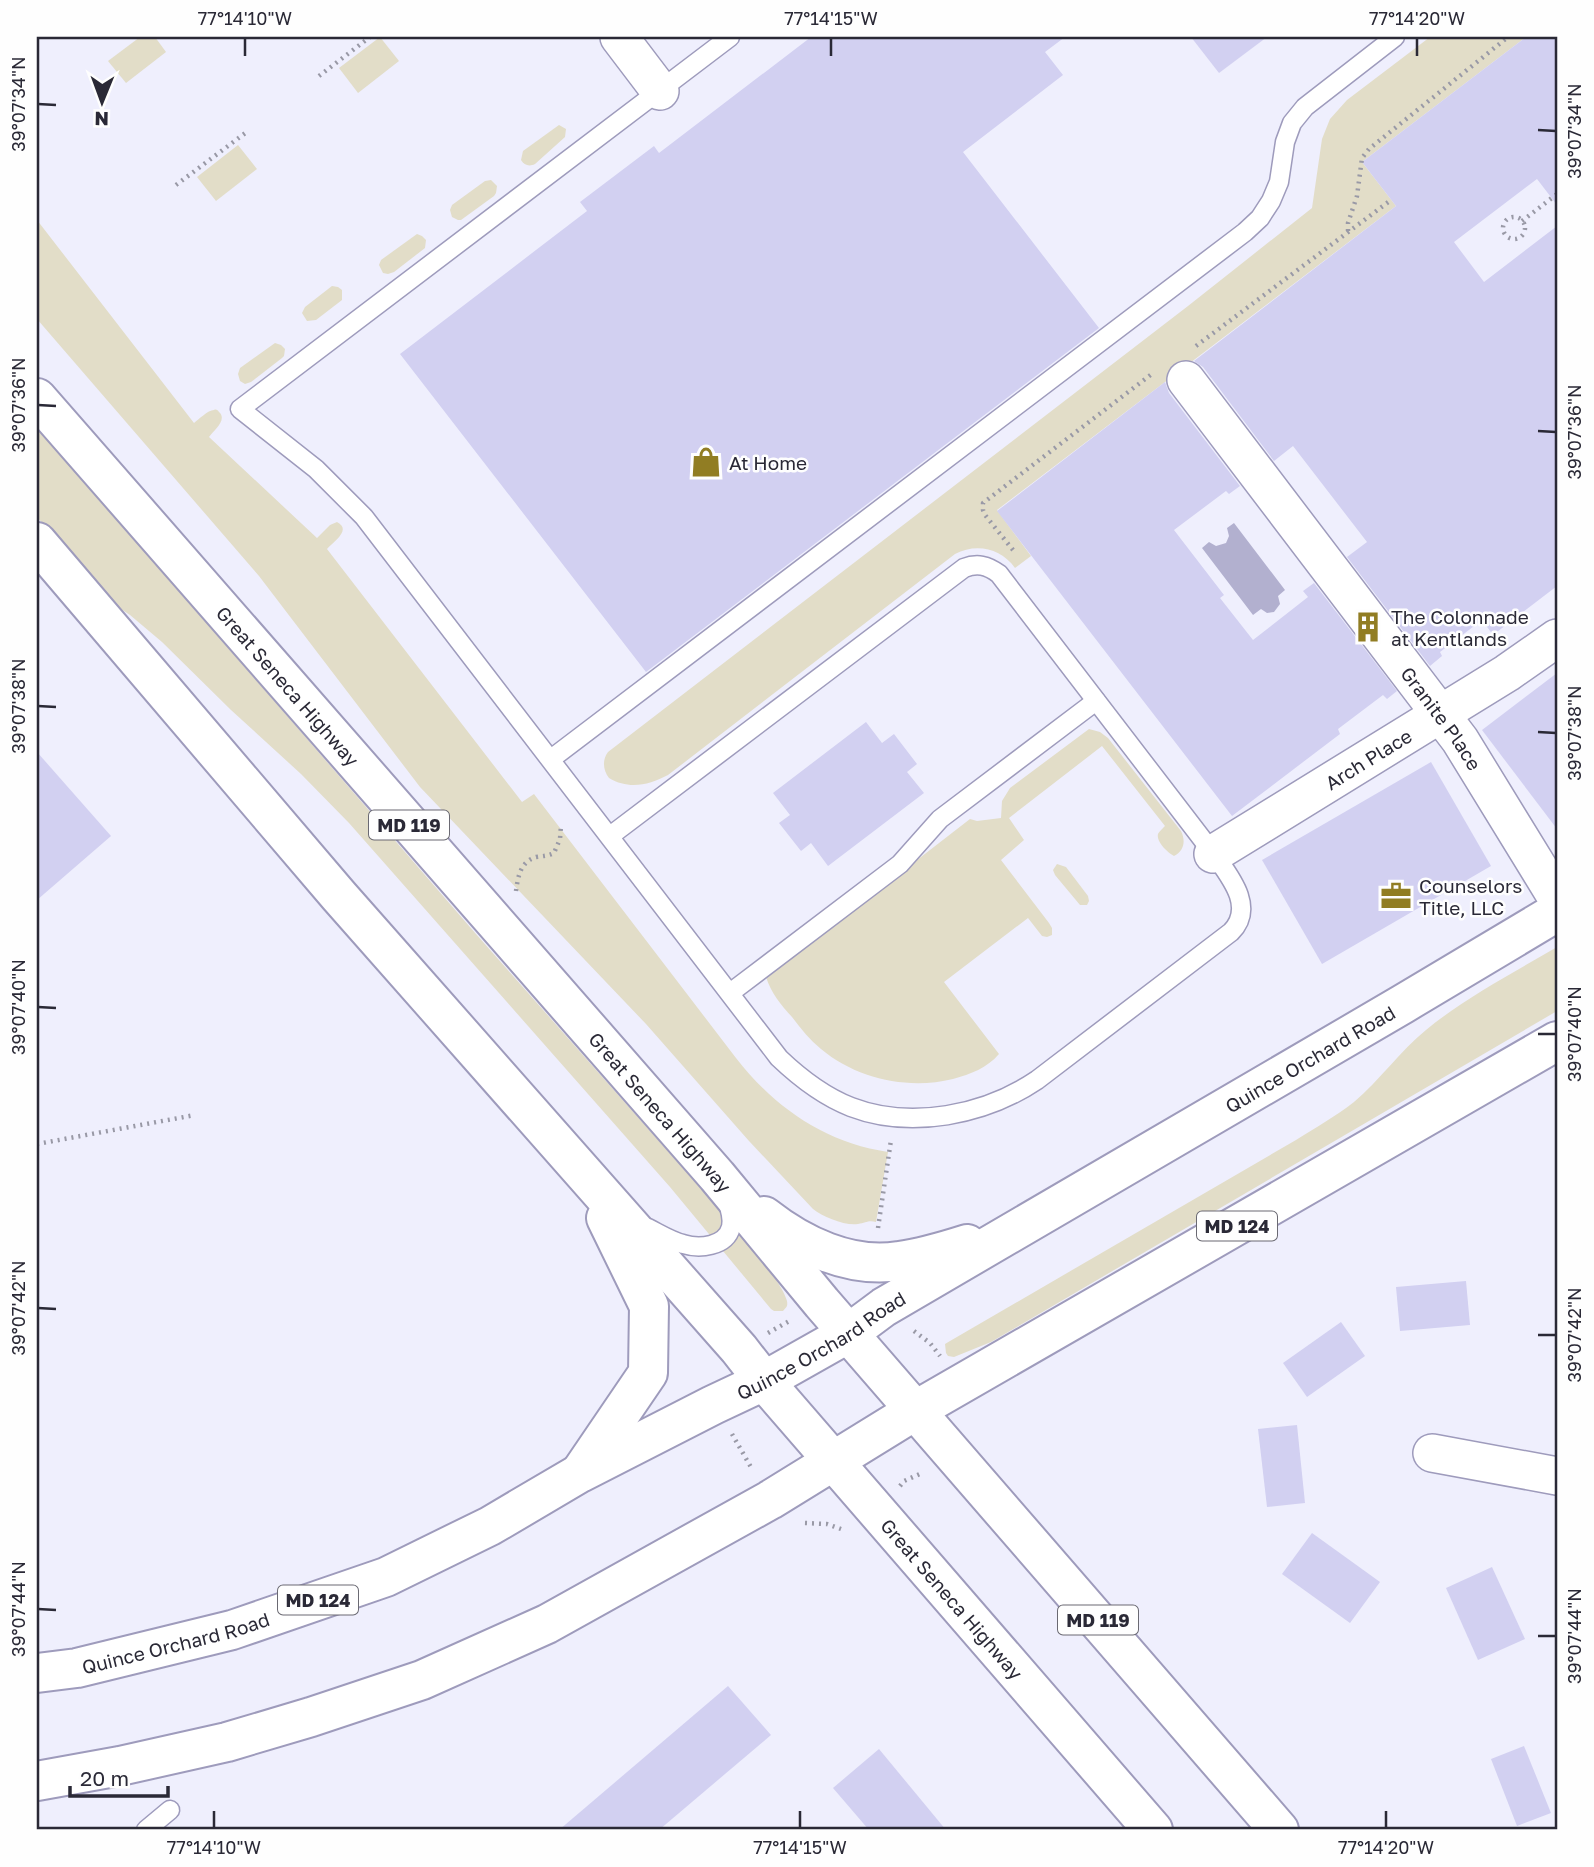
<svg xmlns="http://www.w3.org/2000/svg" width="1594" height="1867" font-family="'Golos Text',sans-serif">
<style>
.green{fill:#e2ddc8}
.water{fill:#b2b0cf}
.building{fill:#d2d0f1}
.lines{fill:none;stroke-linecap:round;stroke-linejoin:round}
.service-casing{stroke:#9e9bbc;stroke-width:21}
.minor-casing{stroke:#9e9bbc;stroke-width:40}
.primary-casing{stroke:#9e9bbc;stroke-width:42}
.path{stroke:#9999a6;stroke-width:4.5;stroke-dasharray:2 5;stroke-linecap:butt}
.service{stroke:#fff;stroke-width:18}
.minor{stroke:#fff;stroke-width:37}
.primary{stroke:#fff;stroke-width:38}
.ticks{fill:none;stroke:#2a2936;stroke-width:2.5}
.labels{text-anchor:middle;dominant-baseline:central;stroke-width:5;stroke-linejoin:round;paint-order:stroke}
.shield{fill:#fefefe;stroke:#6a6972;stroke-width:2}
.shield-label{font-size:18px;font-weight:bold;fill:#2a2936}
.poi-label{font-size:19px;fill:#2a2936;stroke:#fefefe;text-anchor:start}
.street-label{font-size:19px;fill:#2a2936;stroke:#fefefe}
.neatline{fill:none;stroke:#2a2936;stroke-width:2.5}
.ticks-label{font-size:18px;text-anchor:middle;fill:#2a2936}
</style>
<rect width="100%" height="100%" fill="#efeffd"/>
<g class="green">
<path d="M140,37h15l11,15 -40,31 -18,-22z"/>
<path d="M380,37l19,24 -41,32 -19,-25z"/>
<path d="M1430,37h96l-164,125 34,44 -399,304 34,46 -16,12c-14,-20 -39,-25 -60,-14l-287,221c-19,10 -39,15 -59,3 -6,-8 -7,-18 -1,-26l580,-446 124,-98 10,-69 8,-20 17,-19z"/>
<path d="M559,125l7,4 -1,8 -30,27c-6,3 -11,1 -14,-4l2,-9z"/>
<path d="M238,145l19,24 -41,32 -19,-24z"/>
<path d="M491,180l6,6 -1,7 -2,3 -33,24h-3l-6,-3 -2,-7 2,-5 33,-24z"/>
<path d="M37,220l157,203c4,-3 14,-13 20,-13 2,-1 4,0 5,2 9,8 -6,19 -10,25l108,101 13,-13 7,-3c15,8 -3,19 -10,27l195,253 12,-8 202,264c38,49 89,85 152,94l-12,70c-8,-2 -10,1 -18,2 -13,2 -35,-7 -45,-15l-64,-68 -103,-117 -226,-237 -161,-211 -222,-257z"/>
<path d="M417,234l5,2 4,4 -1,8 -31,24 -6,2 -5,-1 -4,-8 2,-5z"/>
<path d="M332,286l6,1 4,3v10l-26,20 -9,1 -5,-8 3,-6z"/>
<path d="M275,343l6,2 4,4 -1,7 -2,2 -31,24 -6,2 -5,-3 -2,-7 2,-6z"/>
<path d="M37,427l439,507 258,292c13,15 49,58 53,75 1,6 -1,6 -4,10h-9l-3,-2 -101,-122 -321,-364 -48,-49 -70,-64 -69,-68 -32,-27 -18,-12 -75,-86z"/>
<path d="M1089,729l11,3 8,6 73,93c5,10 3,20 -7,25 -6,-3 -18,-14 -16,-22 0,-1 6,-7 7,-8l-63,-80 -93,72 15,22 -23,20 48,63 3,5v7l-5,2 -5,-1 -14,-18 -84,64 55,72c-12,14 -28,20 -46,25 -45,11 -96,0 -132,-30 -11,-9 -20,-20 -29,-32 -11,-12 -21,-24 -26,-40l204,-158 7,2 24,-3 1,-17 8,-13z"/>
<path d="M1057,864l9,3 22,29 1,5 -2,4h-7l-25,-30 -2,-5z"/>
<path d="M1557,947v64l-566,331 -37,15 -6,-1 -2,-3 -1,-9 5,-3 346,-201c19,-12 40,-24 58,-38 26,-22 46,-51 72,-72 40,-33 87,-57 131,-83z"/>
</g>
<path class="water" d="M1234,523l51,67 -7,6 2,8 -6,8 -7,1 -6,-4 -8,6 -51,-67 7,-6 7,4 10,-3 3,-7 -2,-8z"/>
<g class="building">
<path d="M811,37h254l-20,15 18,23 -100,77 136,176 -453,344 -246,-318 187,-143 -7,-9 74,-56 5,7z"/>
<path d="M1191,37h76l-48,36z"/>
<path d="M1526,37h31v168l-20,-26 -83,63 30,40 73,-56v360l-64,49 -11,-15 -42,32 2,4 -12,10 -83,-109 20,-15 -74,-96 -19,15 -71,-94 -9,-6 202,-155 -34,-44z"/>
<path d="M1165,382l4,11 71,93 -11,8 -3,-3 -52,39 50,65 -4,3 33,42 55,-43 -5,-6 11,-8 83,108 -10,8 -4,-4 -45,34 2,5 -108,82 -235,-305z"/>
<path d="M1557,673v156l-75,-99z"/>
<path d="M866,722l16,21 12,-9 23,30 -10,8 17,21 -96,73 -17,-23 -10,8 -22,-28 11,-8 -17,-22z"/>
<path d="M37,752l74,84 -74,64z"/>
<path d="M1431,762l60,104 -169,98 -60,-104z"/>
<path d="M1466,1281l4,44 -70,6 -4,-44z"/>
<path d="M1341,1322l24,34 -58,41 -24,-34z"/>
<path d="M1297,1425l8,78 -38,4 -9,-78z"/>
<path d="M1312,1533l68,49 -30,41 -68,-49z"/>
<path d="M1492,1567l33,72 -47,21 -32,-72z"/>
<path d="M728,1686l43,49 -112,95h-100z"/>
<path d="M1524,1746l27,67 -34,13 -26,-67z"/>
<path d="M879,1749l67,81h-77l-36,-42z"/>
</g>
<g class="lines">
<g class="service-casing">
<g id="service">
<path d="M551,759l694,-527 15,-14 11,-17 8,-19 6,-40 7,-19 13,-16 90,-70"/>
<path d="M610,836l354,-268c13,-5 23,-3 35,6l217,283c15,21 39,51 15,75l-194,148c-52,35 -126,50 -186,27 -28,-11 -50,-28 -72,-49l-415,-541 -48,-48 -76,-60 490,-372"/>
<path d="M730,993l170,-129 40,-45 156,-118"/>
<path d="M648,1228c12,6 23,13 35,16 16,5 43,3 48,-17 2,-8 -1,-18 -4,-27"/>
<path d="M146,1830l24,-20"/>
</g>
</g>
<g class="minor-casing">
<g id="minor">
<path d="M619,37l41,54"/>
<path id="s1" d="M1186,380l274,360 97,158"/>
<path id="s2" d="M1213,854l294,-181 50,-35"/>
<path d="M1432,1453l125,23"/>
</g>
</g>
<g class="primary-casing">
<g id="primary">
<path id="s3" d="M37,398l680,778 105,127 457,527"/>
<path id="s4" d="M37,542l302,354 400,453 25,32 389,449"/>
<path d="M764,1216c37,29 86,53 135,45 22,-3 46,-10 68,-17"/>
<path d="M582,1470l66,-97 1,-67 -43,-88"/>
<path id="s5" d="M37,1673l40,-5 155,-38 154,-53 104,-51 90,-53 133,-68 51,-24 85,-48 35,-26 519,-303 154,-92"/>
<path d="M37,1781l83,-15 107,-24 84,-25 111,-37 125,-56 223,-124 146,-90 641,-369"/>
</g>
</g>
<g class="path">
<path d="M319,76l51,-39"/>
<path d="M176,185l72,-54"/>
<circle cx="1514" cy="228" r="11"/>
<path d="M1522,221l35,-27"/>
<path d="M1348,231v-8l9,-27 5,-38 7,-9 139,-112"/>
<path d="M1196,346l195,-146"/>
<path d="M1013,550l-28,-35 -2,-5v-7l170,-130"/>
<path d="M516,891c2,-14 4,-29 20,-34 7,-1 12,-1 18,-4l6,-14 1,-14"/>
<path d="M37,1144l158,-29"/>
<path d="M878,1228l13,-88"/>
<path d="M914,1331l16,12 10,13"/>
<path d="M768,1333l23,-13"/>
<path d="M732,1434l20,35"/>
<path d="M900,1486l4,-5 18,-8"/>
<path d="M805,1523l22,1 14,5"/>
</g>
<use href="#service" class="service"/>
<use href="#minor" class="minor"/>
<use href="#primary" class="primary"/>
</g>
<path class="ticks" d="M245,56v-18M831,56v-18M1417,56v-18M38,104l18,1M1538,130l18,1M38,405l18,1M1538,431l18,1M38,706l18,1M1538,732l18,1M38,1007l18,1M1538,1034h18M38,1308l18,1M1538,1335h18M38,1609l18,1M1538,1636h18M214,1828v-17M800,1828v-17M1386,1828v-17"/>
<defs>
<g id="shop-bare" transform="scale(2.415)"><path d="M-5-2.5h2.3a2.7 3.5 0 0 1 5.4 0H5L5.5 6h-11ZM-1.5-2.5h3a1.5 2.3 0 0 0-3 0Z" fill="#917d23" stroke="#fefefe" stroke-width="2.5" paint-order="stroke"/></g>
<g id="building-bare" transform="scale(2.415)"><path d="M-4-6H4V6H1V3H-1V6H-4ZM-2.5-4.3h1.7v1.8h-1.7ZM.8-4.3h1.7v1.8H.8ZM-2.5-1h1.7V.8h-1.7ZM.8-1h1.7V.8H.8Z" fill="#917d23" stroke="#fefefe" stroke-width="2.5" paint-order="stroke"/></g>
<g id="office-bare" transform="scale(2.415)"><path d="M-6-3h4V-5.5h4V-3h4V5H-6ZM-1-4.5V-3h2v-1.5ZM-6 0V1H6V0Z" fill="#917d23" stroke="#fefefe" stroke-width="2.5" paint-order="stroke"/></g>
</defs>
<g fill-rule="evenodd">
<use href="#shop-bare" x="706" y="462"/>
<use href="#building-bare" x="1368" y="627"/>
<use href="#office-bare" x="1396" y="896"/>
</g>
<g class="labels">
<g class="shield">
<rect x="369" y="810.5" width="80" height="29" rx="5"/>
<rect x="1197" y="1211.5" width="80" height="29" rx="5"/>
<rect x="278" y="1585.5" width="80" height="29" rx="5"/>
<rect x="1058" y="1605.5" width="80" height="29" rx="5"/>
</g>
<g class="shield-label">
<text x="409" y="825">MD 119</text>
<text x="1237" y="1226">MD 124</text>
<text x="318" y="1600">MD 124</text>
<text x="1098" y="1620">MD 119</text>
</g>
<g class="poi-label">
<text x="729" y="462">At Home</text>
<text x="1391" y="616">The Colonnade<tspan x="1391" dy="22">at Kentlands</tspan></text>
<text x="1419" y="885">Counselors<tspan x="1419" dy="22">Title, LLC</tspan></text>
</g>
<g class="street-label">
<text stroke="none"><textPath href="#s3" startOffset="382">Great Seneca Highway</textPath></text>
<text stroke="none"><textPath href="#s1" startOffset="424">Granite Place</textPath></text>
<text stroke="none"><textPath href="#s2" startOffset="182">Arch Place</textPath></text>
<text stroke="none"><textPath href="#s5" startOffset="1423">Quince Orchard Road</textPath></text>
<text stroke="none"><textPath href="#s3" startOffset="948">Great Seneca Highway</textPath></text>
<text stroke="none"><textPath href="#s5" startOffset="856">Quince Orchard Road</textPath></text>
<text stroke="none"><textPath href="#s4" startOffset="1398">Great Seneca Highway</textPath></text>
<text stroke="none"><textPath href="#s5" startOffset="142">Quince Orchard Road</textPath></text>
</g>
</g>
<rect width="1594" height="1867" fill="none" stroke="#fefefe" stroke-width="77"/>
<g transform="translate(102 102) rotate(181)" stroke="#fefefe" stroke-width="5" paint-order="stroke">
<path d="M0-5L12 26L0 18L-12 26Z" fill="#2a2936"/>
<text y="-10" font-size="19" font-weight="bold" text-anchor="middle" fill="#2a2936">N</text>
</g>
<path d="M70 1786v10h98v-10" fill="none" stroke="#2a2936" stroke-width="3.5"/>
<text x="80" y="1786" font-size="21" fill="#2a2936" stroke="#fefefe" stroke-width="5" paint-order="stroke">20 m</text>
<rect x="38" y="38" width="1518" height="1790" class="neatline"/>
<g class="ticks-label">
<text x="245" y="25">77°14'10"W</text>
<text x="831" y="25">77°14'15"W</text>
<text x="1417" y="25">77°14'20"W</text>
<text transform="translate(19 104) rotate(-90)" y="6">39°07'34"N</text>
<text transform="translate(1575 131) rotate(-90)" y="6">39°07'34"N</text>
<text transform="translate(19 405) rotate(-90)" y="6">39°07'36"N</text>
<text transform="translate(1575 432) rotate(-90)" y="6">39°07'36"N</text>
<text transform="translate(19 706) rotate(-90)" y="6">39°07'38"N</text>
<text transform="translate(1575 733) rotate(-90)" y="6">39°07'38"N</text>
<text transform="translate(19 1007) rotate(-90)" y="6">39°07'40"N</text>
<text transform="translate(1575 1034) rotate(-90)" y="6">39°07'40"N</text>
<text transform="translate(19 1308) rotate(-90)" y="6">39°07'42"N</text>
<text transform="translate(1575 1335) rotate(-90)" y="6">39°07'42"N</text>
<text transform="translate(19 1609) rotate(-90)" y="6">39°07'44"N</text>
<text transform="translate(1575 1636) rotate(-90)" y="6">39°07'44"N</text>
<text x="214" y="1854">77°14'10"W</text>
<text x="800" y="1854">77°14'15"W</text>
<text x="1386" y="1854">77°14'20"W</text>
</g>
</svg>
